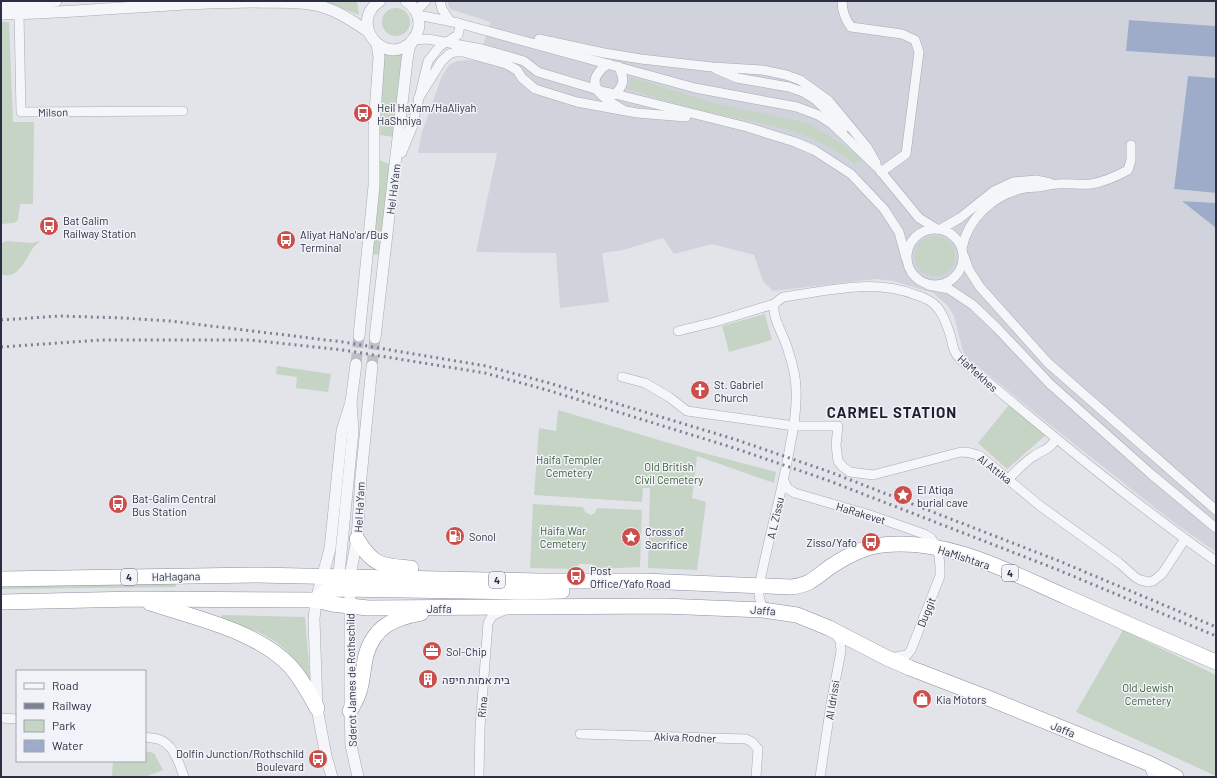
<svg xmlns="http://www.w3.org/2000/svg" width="1217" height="778" font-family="Barlow,Heebo,sans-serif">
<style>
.built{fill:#d0d3dc}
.green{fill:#c5d4c4}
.water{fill:#9eacc9}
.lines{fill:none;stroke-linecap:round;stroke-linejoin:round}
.tertiary-tunnel{stroke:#bdc0c8;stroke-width:11;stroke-dasharray:11 5.5;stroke-linecap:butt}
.minor-casing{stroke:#a7aab4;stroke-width:10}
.tertiary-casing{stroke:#a7aab4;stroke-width:12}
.trunk-casing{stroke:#8a8fa1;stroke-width:16}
.minor{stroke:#f5f6f9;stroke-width:9}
.tertiary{stroke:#f5f6f9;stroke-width:11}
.trunk{stroke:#fff;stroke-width:15}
.rail{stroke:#7c8194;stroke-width:3;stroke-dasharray:2 4;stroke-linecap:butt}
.labels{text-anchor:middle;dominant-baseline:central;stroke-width:3;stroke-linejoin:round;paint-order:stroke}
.shield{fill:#f2f3f8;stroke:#676a79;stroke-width:1}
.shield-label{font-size:10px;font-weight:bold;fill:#2b2f42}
.poi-label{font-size:11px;fill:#2b2f42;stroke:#f2f3f8;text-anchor:start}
.street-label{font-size:11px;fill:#2b2f42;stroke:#f2f3f8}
.park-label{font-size:11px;fill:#395d38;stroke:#f2f3f8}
.district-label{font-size:15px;font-weight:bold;letter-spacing:1px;fill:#1d2033;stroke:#f2f3f8}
</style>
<rect width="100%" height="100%" fill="#e2e4ea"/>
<path class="built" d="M447,1h769v25l-87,-6 -2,31 89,6v21l-28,-2 -14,113 42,4v10l-33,-2 33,27v324l-47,-33 -115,-91 -90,-73 -10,-39 -6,-10 -15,-13 -40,-12 -17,-2 -103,12 -10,-10 -9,-26 -42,-11 -38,10 -11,-16 -40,12 -21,3 7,49 -49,6 -4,-55 -80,-1 21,-99h-79l4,-21 20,-56 7,-11 8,-4 11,-1 9,1 5,-12 8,-27 -40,-13z"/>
<g class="green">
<path d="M323,1h34l2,14z"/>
<circle cx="396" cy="22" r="14"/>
<path d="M1,22h8l4,100h21l-1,82h-13l-2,16 -4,3 -13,1z"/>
<path d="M382,52l10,3 11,-1 -8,83 -15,-2z"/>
<path d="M630,77l83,26 95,20 31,19 15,10 8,8 -8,4 -6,-6 -36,-20 -25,-9 -96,-21 -63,-19z"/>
<path d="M379,160l13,5 -11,90 -9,-1z"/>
<circle cx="935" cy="256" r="20"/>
<path d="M7,241l24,2 9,-2c-2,2 -5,4 -7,7 -7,10 -15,33 -32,26v-31z"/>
<path d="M765,314l7,26 -43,12 -7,-26z"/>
<path d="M277,366l54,8 -3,18 -32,-4 1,-11 -21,-3z"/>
<path d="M1009,405l37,30 -39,34 -29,-26z"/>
<path d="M558,410l138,41 80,21 -2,11 -77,-27 -5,42 14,4 -9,68 -49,-2 2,-80h-7l-1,14 -108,-7 5,-67 17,3z"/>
<path d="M533,504l50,3 2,5 6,3 4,-2 2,-5 45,2 -2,57 -44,2 -4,-5h-13l-4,5 -45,-1z"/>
<path d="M175,583l1,4 -175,2v-5z"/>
<path d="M222,615l83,2 5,63c-26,-39 -44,-47 -88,-61l-1,-2z"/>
<path d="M1123,630l93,45v101l-140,-64z"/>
<path d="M145,751l9,2 9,17 -18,7h-33l1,-16h32z"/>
</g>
<g class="water">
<path d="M1129,20l87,6v31l-90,-6z"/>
<path d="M1188,76l28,2v115l-42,-4z"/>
<path d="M1182,201l34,2v25z"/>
</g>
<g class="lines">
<g class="tertiary-tunnel">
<path d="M356,364l3,-28"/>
<path d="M372,366l3,-28"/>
</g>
<g class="minor-casing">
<g id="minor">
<path d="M440,1l2,8 8,12"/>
<path d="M842,1c0,9 3,18 9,26l51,7 13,6 4,12 -13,102 -25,18"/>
<path d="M416,11l10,-10"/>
<path d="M19,14l2,98 162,-1"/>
<path d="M418,15l40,8 237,65 102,19 21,8 14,9 46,44 41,50 18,11"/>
<path d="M539,39l65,14 37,6 71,8 50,3 24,5 14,5 29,21 38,46 9,16"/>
<path d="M413,40l15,-1 54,10 42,12 14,11 67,20 10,2 132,33 48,15 19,8 37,24 33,35 15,23 7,26"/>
<path d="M609,64c-5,2 -7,4 -10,8 -14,17 11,30 23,37"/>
<path d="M716,69l21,9 52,9 14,5 13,8 28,28"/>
<path d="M612,96c12,-9 14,-16 6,-30"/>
<path d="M418,99l23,-37 8,-8 6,-2h8l43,12 11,6 5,8 13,11 42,13 60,11 49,4"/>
<path d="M413,123l15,-62 12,-15 18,-11 2,-9 -2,-3"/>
<circle cx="935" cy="257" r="28"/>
<path d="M941,229l19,-11 34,-27 19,-9 23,-2 14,3"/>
<path d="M962,248c6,-29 30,-52 59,-59 6,-2 12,-2 18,-2 6,-1 12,-3 18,-3 11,-1 23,1 34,0 12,-2 26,-8 37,-14l3,-10v-15"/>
<path d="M964,256l5,14 11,17 68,76 168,147"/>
<path d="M928,285l21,4 24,16 24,23 53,56 101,90 65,54"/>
<path d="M678,331l37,-9 59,-18 9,-7c44,-6 90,-19 133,-2 7,2 16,6 21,12 6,7 10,18 13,27 2,6 2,12 5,18 2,4 6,8 10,11 82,68 164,137 251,198"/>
<path d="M622,377l23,6 24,14 18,14 107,15h44l-2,19 2,16 5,6 7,5 23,3 88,-23c7,0 12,1 19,4l59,49 79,57 17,15 5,3 9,2 4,-1 9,-7 23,-35"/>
<path d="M1008,479c8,-7 16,-17 26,-23 10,-7 14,-5 22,-17"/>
<path d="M784,481l4,8 7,4 75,22 54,19 7,4 7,10 2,18v10l-29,74 -4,5 -17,3"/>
<path d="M763,610l-4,-14v-9c9,-48 23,-93 31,-141 4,-19 7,-38 6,-57 0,-13 -4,-27 -8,-39 -4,-15 -16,-31 -14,-46"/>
<path d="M1,718l16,1"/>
<path d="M580,734l166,5 6,3 6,7 -2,28"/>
<path d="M145,737c4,1 9,1 13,2 16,5 21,24 26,38"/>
<path d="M1148,763l5,14"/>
<path d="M479,777l1,-49 8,-105 4,-7 13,-6"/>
<path d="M820,777l11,-73 10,-53 -1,-10 -6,-9"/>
</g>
</g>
<g class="tertiary-casing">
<g id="tertiary">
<path d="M380,1c-32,21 3,66 30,42 5,-5 9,-12 9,-19 0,-10 -5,-18 -13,-23"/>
<path d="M1,7l55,-6"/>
<path d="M1,14c84,-1 168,-12 253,-12 23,1 50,-2 72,6 16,5 29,15 43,24"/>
<path d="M401,152l12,-29"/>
<path d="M359,336l15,-150v-59l5,-70 -2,-13"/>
<path d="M375,338l32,-278 2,-12 4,-8"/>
<path d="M338,584l15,-153 -2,-29 5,-38"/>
<path d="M332,777l-6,-21 -9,-48 -3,-89 2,-19 14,-51 12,-118 9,-29"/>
<path d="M358,777l-7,-32 -1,-34v-135l7,-37 4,-62 11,-111"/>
</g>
</g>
<g class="trunk-casing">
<g id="trunk">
<path d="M357,539c16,27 25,27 54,29"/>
<path d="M1,579l256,-4 282,6h105l147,6c19,-2 24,-9 39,-20 15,-10 33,-20 52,-22 66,-8 129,28 187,53 49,22 98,43 147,64"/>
<path d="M316,600l13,-10 10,-1 182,3 41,-1"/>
<path d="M1,602l135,-3 180,1 16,4 36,4 295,-2 100,4 34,5 32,13 58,30 23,10 78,30 160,65 28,14"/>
<path d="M150,603c45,15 107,28 140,63 11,12 19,27 27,42"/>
<path d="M350,711c3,-6 7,-12 9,-19 4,-12 4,-25 7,-37 8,-28 27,-37 55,-42"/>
</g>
</g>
<use href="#minor" class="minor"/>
<use href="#tertiary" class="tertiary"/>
<use href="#trunk" class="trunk"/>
<g class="rail">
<path d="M1,320l59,-4 63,2 47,3 173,21 143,24 63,17 188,57 93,32 229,89 157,66"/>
<path d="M1,347l100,-7h149l93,10 142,23 62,17 187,58 93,32 229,89 160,67"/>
</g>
</g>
<defs>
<g id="bus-disc" transform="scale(1)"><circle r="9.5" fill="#cb4e4b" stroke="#f2f3f8"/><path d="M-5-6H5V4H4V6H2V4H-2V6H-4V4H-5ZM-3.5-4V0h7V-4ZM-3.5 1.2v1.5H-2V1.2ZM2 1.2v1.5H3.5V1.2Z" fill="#fff"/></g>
<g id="church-disc" transform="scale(1)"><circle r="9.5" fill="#cb4e4b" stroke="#f2f3f8"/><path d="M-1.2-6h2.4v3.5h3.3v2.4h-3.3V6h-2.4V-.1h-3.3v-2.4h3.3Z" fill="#fff"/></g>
<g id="sight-disc" transform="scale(1)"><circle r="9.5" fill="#cb4e4b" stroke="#f2f3f8"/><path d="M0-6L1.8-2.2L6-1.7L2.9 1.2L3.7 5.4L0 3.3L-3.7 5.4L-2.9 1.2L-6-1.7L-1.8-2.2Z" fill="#fff"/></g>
<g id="fuel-disc" transform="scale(1)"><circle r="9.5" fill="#cb4e4b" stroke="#f2f3f8"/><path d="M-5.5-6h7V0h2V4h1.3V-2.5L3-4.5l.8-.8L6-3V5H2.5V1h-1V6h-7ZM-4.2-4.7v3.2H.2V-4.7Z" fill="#fff"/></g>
<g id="office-disc" transform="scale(1)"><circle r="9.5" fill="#cb4e4b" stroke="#f2f3f8"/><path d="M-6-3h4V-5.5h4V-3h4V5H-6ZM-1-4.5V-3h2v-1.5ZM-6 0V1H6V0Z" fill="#fff"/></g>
<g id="building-disc" transform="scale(1)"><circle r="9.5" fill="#cb4e4b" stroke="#f2f3f8"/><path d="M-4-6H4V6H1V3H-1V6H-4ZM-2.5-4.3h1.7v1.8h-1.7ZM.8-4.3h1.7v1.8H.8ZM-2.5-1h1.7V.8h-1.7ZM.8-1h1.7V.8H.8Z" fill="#fff"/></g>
<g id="shop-disc" transform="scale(1)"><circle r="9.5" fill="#cb4e4b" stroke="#f2f3f8"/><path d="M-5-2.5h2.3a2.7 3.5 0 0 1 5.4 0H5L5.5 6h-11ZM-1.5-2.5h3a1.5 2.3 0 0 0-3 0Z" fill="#fff"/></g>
</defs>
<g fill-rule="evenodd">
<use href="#bus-disc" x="363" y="113"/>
<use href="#bus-disc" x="49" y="226"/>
<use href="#bus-disc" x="286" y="240"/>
<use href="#church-disc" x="700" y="390"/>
<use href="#sight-disc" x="903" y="495"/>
<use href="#bus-disc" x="118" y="504"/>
<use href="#fuel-disc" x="455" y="536"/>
<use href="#sight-disc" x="631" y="537"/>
<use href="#bus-disc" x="871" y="542"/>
<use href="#bus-disc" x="576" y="576"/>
<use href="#office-disc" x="432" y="651"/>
<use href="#building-disc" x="428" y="679"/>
<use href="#shop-disc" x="922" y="699"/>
<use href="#bus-disc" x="318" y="759"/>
</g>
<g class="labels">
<g class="shield">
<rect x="1002" y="565" width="16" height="16" rx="3"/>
<rect x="121" y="569" width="16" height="16" rx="3"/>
<rect x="489" y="572" width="16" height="16" rx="3"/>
</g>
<g class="shield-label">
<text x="1010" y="573">4</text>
<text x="129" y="577">4</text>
<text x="497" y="580">4</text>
</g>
<g class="poi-label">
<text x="377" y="107">Heil HaYam/HaAliyah<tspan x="377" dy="13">HaShniya</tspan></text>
<text x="63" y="220">Bat Galim<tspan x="63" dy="13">Railway Station</tspan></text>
<text x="300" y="234">Aliyat HaNo'ar/Bus<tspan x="300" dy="13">Terminal</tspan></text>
<text x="714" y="384">St. Gabriel<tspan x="714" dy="13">Church</tspan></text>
<text x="917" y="489">El Atiqa<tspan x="917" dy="13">burial cave</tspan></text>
<text x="132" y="498">Bat-Galim Central<tspan x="132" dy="13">Bus Station</tspan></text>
<text x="645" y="531">Cross of<tspan x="645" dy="13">Sacrifice</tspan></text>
<text x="469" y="536">Sonol</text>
<text x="857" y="542" text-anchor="end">Zisso/Yafo</text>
<text x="590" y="570">Post<tspan x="590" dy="13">Office/Yafo Road</tspan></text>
<text x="446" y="651">Sol-Chip</text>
<text x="442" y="679">בית אמות חיפה</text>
<text x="936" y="699">Kia Motors</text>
<text x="304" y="753" text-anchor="end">Dolfin Junction/Rothschild<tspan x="304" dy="13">Boulevard</tspan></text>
</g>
<g class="street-label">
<text transform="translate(53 112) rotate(-1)">Milson</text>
<text transform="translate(393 189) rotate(-83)">Hel HaYam</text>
<text transform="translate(978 373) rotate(42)">HaMekhes</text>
<text transform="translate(995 469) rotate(38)">Al Attika</text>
<text transform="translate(359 507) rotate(-87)">Hel HaYam</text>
<text transform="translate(861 513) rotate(17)">HaRakevet</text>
<text transform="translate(775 518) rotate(-77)">A L Zissu</text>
<text transform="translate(964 557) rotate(18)">HaMishtara</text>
<text transform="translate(176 576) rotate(-1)">HaHagana</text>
<text x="439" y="608">Jaffa</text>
<text transform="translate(763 610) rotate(4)">Jaffa</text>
<text transform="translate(926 612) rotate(-68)">Duggit</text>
<text transform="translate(351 680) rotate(-91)">Sderot James de Rothschild</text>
<text transform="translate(832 700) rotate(-81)">Al Idrissi</text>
<text transform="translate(482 707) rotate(-85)">Rina</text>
<text transform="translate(1063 729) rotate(22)">Jaffa</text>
<text transform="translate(685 737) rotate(2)">Akiva Rodner</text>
</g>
<g class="park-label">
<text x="569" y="459">Haifa Templer<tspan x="569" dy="13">Cemetery</tspan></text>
<text x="669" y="466">Old British<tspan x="669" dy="13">Civil Cemetery</tspan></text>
<text x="563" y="530">Haifa War<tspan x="563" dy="13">Cemetery</tspan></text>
<text x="1148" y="687">Old Jewish<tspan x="1148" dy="13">Cemetery</tspan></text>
</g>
<g class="district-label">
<text x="892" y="412">CARMEL STATION</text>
</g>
</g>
<rect width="1217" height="778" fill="none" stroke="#2b2f42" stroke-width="4"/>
<rect x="16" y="670" width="130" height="92" fill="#f2f3f8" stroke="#a2a5af"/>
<rect x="24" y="683" width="20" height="6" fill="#f5f6f9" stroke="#a2a5af"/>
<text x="52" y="690" font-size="12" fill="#2b2f42">Road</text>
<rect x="24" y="703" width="20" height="6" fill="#7c8194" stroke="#a2a5af"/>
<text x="52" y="710" font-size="12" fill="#2b2f42">Railway</text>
<rect x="24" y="720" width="20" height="12" fill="#c5d4c4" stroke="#a2a5af"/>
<text x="52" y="730" font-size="12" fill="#2b2f42">Park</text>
<rect x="24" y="740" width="20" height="12" fill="#9eacc9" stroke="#a2a5af"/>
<text x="52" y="750" font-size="12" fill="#2b2f42">Water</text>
</svg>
